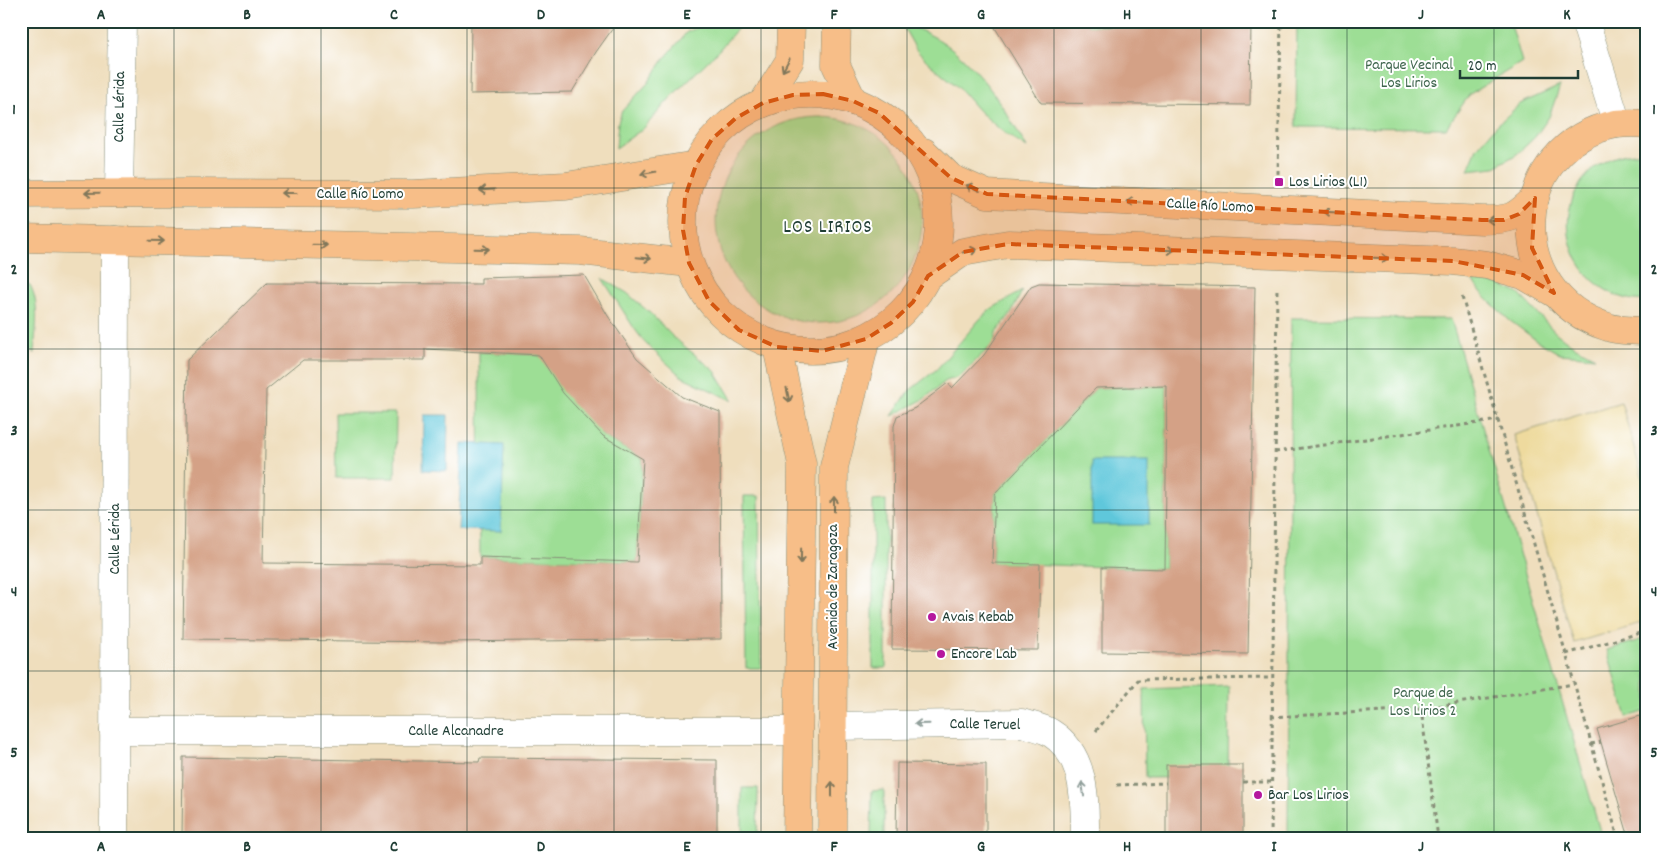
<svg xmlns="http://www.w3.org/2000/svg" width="1668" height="859" font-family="Dekko,sans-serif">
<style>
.green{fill:#9dde95;stroke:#5e8e64}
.sand{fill:#eeda9e;stroke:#868c69}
.water{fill:#5fc7db;stroke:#3f8288}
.building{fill:#d4a186;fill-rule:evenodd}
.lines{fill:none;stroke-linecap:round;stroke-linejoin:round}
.minor-casing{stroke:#878e78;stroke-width:29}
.major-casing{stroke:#878e78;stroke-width:29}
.path{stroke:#878e78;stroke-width:3;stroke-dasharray:4 4;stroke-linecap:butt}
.minor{stroke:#fff;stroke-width:28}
.major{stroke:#f7be88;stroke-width:28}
.oneway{stroke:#80775a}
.oneway2{stroke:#8f9e9a}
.marked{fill:#d45610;fill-opacity:0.2;stroke:#d45610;stroke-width:4;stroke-dasharray:10 6;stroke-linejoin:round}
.grid{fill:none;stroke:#1f3d34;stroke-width:1;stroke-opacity:0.55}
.poi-dot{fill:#b5179e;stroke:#fff;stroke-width:2}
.labels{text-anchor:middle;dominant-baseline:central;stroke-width:4;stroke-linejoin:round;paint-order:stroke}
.park-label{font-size:16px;fill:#3e654c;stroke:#fff}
.street-label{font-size:16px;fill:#1f3d34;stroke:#fff}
.poi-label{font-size:16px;fill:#1f3d34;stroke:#fff;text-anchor:start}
.quarter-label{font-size:19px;letter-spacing:1px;fill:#1f3d34;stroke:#fff}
.neatline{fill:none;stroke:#1f3d34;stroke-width:2}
.grid-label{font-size:16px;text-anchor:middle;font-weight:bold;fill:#1f3d34}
</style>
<rect width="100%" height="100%" fill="#fff"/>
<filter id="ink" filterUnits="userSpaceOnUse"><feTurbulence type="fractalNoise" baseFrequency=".02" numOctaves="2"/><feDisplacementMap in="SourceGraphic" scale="10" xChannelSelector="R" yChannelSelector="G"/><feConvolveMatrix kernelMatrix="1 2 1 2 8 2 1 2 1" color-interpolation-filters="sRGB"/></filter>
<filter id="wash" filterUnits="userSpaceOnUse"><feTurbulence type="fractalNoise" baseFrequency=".0096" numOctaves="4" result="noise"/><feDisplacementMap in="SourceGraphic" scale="20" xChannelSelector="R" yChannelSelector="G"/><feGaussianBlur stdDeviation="1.12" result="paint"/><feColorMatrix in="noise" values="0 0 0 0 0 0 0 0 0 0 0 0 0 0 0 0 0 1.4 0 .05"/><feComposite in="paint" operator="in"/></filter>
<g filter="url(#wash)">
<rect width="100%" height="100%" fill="#efdebd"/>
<g class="green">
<path d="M744,21l-26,30 -46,45 -28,32 -28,20 2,-26 4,-11 26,-28 17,-25 22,-26 24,-10z"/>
<path d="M900,21c17,8 36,15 51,27 34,27 55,63 76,100l-24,-16 -24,-21 -21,-24 -30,-25 -11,-11z"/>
<path d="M1086,21h96v6l-94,-1z"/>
<path d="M1297,21h213l12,41 -52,32 -24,34 -150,-1z"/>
<path d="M1560,86l-11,31 -14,20 -18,17 -22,13 -27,3 9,-22 18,-21 25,-23z"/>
<circle cx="819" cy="220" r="103"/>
<path d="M1647,152v148c-14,2 -29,-3 -41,-10 -47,-28 -52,-97 -4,-127 14,-9 30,-10 45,-11z"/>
<path d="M602,278l25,15 24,21 22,23 42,34 18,30 -52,-25 -36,-33 -11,-15z"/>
<path d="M1472,280l29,5 18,9 37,39 16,12 23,12 -35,-3 -24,-14 -27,-20 -23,-22z"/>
<path d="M21,282l9,3c11,20 5,48 4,69l-13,-12z"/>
<path d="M1022,291l-10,21 -16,21 -2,10 -35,34 -13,4 -22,18 -32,17 17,-25 28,-22 43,-50 11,-10z"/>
<path d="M1291,318l160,1 151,519h-314z"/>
<path d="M479,352l60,3 64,81 40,23 -6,103 -157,-5z"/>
<path d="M1167,386l-2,183 -173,-6 3,-69 101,-106z"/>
<path d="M335,413h61l-1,65h-59z"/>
<path d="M744,496h15l2,172h-15z"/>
<path d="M886,500v168h-13v-167z"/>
<path d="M1647,638v73l-20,6 -20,-67z"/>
<path d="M1229,686l-1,91 -83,1 -1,-89z"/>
<path d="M742,788h16l-1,50h-15z"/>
<path d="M884,790v48h-13l1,-47z"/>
<path d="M258,833l165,4 55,-4 163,2v3h-383z"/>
</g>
<path class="sand" d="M1621,402l26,91v128l-73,22 -60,-208z"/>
<g class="water">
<path d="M424,415h24l-1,56 -24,-1z"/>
<path d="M462,443l42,2 -3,86 -43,-1z"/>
<rect x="1092" y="461" width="57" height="64"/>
</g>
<g id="blocks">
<g class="building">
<path d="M471,21h147l-22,31 -24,40 -102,2z"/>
<path d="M991,21h95l2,5 94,1v-6h69l-1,84 -209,-2z"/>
<path d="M584,275l24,41 29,42 45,39 38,15 1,227 -277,3 -261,-3 4,-279 80,-77 214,1v-6zM425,349l114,6 24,38 40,43 40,23 -6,103 -157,-5v8l-217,-2 3,-173 37,-30h122z"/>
<path d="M1039,283l216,4 -7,367 -146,-2v-85l63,2 2,-183 -71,2 -101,106 -3,69 48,1 -2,86 -146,-1 2,-223 3,-10 18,-8 33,-25 4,5 32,-33 47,-69z"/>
<path d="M1647,714v124h-18l-32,-109z"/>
<path d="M183,757l296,5 1,-4 237,2v78h-76v-3l-218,-2v4l-165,-4v5h-76z"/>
<path d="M897,763l89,1v74h-90z"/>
<rect x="1166" y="765" width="77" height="73"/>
</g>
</g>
</g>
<g filter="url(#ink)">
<use href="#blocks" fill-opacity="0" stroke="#878e78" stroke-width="1"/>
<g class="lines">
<g class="minor-casing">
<g id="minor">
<path d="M1585,21l32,103"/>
<path d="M119,193l3,-172"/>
<path d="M832,726l190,-3c9,3 21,5 29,10 35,22 34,68 34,105"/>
<path d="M114,731h684"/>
<path d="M114,838l1,-598"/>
</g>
</g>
<g class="major-casing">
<g id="major">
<path d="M837,21l-1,44 17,36"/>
<circle cx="811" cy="222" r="128"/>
<path d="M763,103l27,-43 1,-39"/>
<path d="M1647,124c-10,-1 -21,-1 -31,0 -108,21 -115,170 -8,203 10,4 23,3 34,4l5,-1"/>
<path d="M924,152l27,26 36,16 495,26c29,0 33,-2 53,-22"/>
<path d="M21,194l170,-1 222,1 153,-8 130,-21"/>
<path d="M21,238l559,13 109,12"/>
<path d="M928,276l35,-24 45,-8 445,17 34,4 36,10 31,18"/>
<path d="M777,347l25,117 -5,374"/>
<path d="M832,838l2,-371 32,-128"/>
</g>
</g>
<g class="path">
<path d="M1278,174l3,-153"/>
<path d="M1462,297l104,357 52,184"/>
<path d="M1275,452l224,-32"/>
<path d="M1566,654l81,-23"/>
<path d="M1421,709l17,129"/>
<path d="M1271,717l150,-8 153,-25"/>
<path d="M1096,731l42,-51 134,-2"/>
<path d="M1591,744l10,-2"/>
<path d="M1243,782h28"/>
<path d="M1117,785l49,-2"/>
<path d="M1271,838l6,-550"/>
</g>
<use href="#minor" class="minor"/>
<use href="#major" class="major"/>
</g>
<defs><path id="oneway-shaft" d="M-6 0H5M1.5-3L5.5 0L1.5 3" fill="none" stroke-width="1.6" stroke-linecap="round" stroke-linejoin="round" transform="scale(1.25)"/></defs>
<g class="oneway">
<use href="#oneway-shaft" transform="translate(786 65) rotate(118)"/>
<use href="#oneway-shaft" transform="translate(648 173) rotate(170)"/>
<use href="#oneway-shaft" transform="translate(973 188) rotate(-156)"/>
<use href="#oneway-shaft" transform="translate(487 190) rotate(177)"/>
<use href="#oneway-shaft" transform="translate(92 193) rotate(179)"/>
<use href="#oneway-shaft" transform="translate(289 193) rotate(-180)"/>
<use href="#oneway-shaft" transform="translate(1134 202) rotate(-177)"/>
<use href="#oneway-shaft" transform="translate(1331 212) rotate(-177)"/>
<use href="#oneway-shaft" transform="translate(1494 220) rotate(180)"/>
<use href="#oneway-shaft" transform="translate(157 241) rotate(1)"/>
<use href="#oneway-shaft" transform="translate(320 245) rotate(1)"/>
<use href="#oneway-shaft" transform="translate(482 249) rotate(1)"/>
<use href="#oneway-shaft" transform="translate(1167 250) rotate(2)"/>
<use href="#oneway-shaft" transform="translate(970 251) rotate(-12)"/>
<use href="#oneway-shaft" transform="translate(644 258) rotate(6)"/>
<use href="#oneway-shaft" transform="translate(1381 258) rotate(2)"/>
<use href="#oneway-shaft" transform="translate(788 395) rotate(78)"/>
<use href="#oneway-shaft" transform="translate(834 504) rotate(-90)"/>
<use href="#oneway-shaft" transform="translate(801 556) rotate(91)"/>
<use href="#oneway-shaft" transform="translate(832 789) rotate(-90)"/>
</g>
<g class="oneway2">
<use href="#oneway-shaft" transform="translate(922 724) rotate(179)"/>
<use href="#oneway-shaft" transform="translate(1083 789) rotate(-98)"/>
</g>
</g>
<path class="marked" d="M823,94l30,7 26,12 72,65 36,16 495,26h22l15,-6 16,-16 -3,50 22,45 -31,-18 -70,-14 -445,-17 -45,8 -35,24 -15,26 -22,21 -25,16 -44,12 -45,-4 -38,-17 -30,-29 -20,-38 -6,-33 2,-33 11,-32 16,-26 24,-21 27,-15 30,-8z"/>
<path class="grid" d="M174,21v817M321,21v817M467,21v817M614,21v817M761,21v817M907,21v817M1054,21v817M1201,21v817M1347,21v817M1494,21v817M21,188h1626M21,349h1626M21,510h1626M21,671h1626"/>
<g class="poi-dot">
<rect x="1274" y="177" width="10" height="10" rx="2.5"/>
<circle cx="932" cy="617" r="5"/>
<circle cx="941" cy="654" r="5"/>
<circle cx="1258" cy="795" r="5"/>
</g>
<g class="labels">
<g class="park-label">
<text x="1409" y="65">Parque Vecinal<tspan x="1409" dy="18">Los Lirios</tspan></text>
<text x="1423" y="693">Parque de<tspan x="1423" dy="18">Los Lirios 2</tspan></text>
</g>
<g class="street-label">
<text transform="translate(120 107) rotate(-89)">Calle Lérida</text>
<text x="360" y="194">Calle Río Lomo</text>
<text transform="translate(1210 206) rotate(3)">Calle Río Lomo</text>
<text transform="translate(115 539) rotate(-90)">Calle Lérida</text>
<text transform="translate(833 587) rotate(-90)">Avenida de Zaragoza</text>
<text transform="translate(985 725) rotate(1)">Calle Teruel</text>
<text x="456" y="731">Calle Alcanadre</text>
</g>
<g class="poi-label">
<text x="1289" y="182">Los Lirios (L1)</text>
<text x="942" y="617">Avais Kebab</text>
<text x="951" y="654">Encore Lab</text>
<text x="1268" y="795">Bar Los Lirios</text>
</g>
<g class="quarter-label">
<text x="828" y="228">LOS LIRIOS</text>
</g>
</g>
<rect width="1668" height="859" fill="none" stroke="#fff" stroke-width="55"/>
<path d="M1460 70v8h118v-8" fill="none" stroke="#1f3d34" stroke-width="2.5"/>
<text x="1468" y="70" font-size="15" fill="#1f3d34" stroke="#ffffff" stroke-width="4" paint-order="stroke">20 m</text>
<rect x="28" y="28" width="1612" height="804" class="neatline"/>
<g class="grid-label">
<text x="101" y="19">A</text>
<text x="247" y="19">B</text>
<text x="394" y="19">C</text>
<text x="541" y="19">D</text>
<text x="687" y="19">E</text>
<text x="834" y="19">F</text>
<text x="981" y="19">G</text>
<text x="1127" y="19">H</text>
<text x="1274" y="19">I</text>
<text x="1421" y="19">J</text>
<text x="1567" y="19">K</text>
<text x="14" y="114">1</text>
<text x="1654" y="114">1</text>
<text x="14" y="274">2</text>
<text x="1654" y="274">2</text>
<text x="14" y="435">3</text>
<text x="1654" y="435">3</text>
<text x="14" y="596">4</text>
<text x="1654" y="596">4</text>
<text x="14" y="757">5</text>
<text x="1654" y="757">5</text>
<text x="101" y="851">A</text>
<text x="247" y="851">B</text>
<text x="394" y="851">C</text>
<text x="541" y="851">D</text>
<text x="687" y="851">E</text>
<text x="834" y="851">F</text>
<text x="981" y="851">G</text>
<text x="1127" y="851">H</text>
<text x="1274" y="851">I</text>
<text x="1421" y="851">J</text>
<text x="1567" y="851">K</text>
</g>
</svg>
